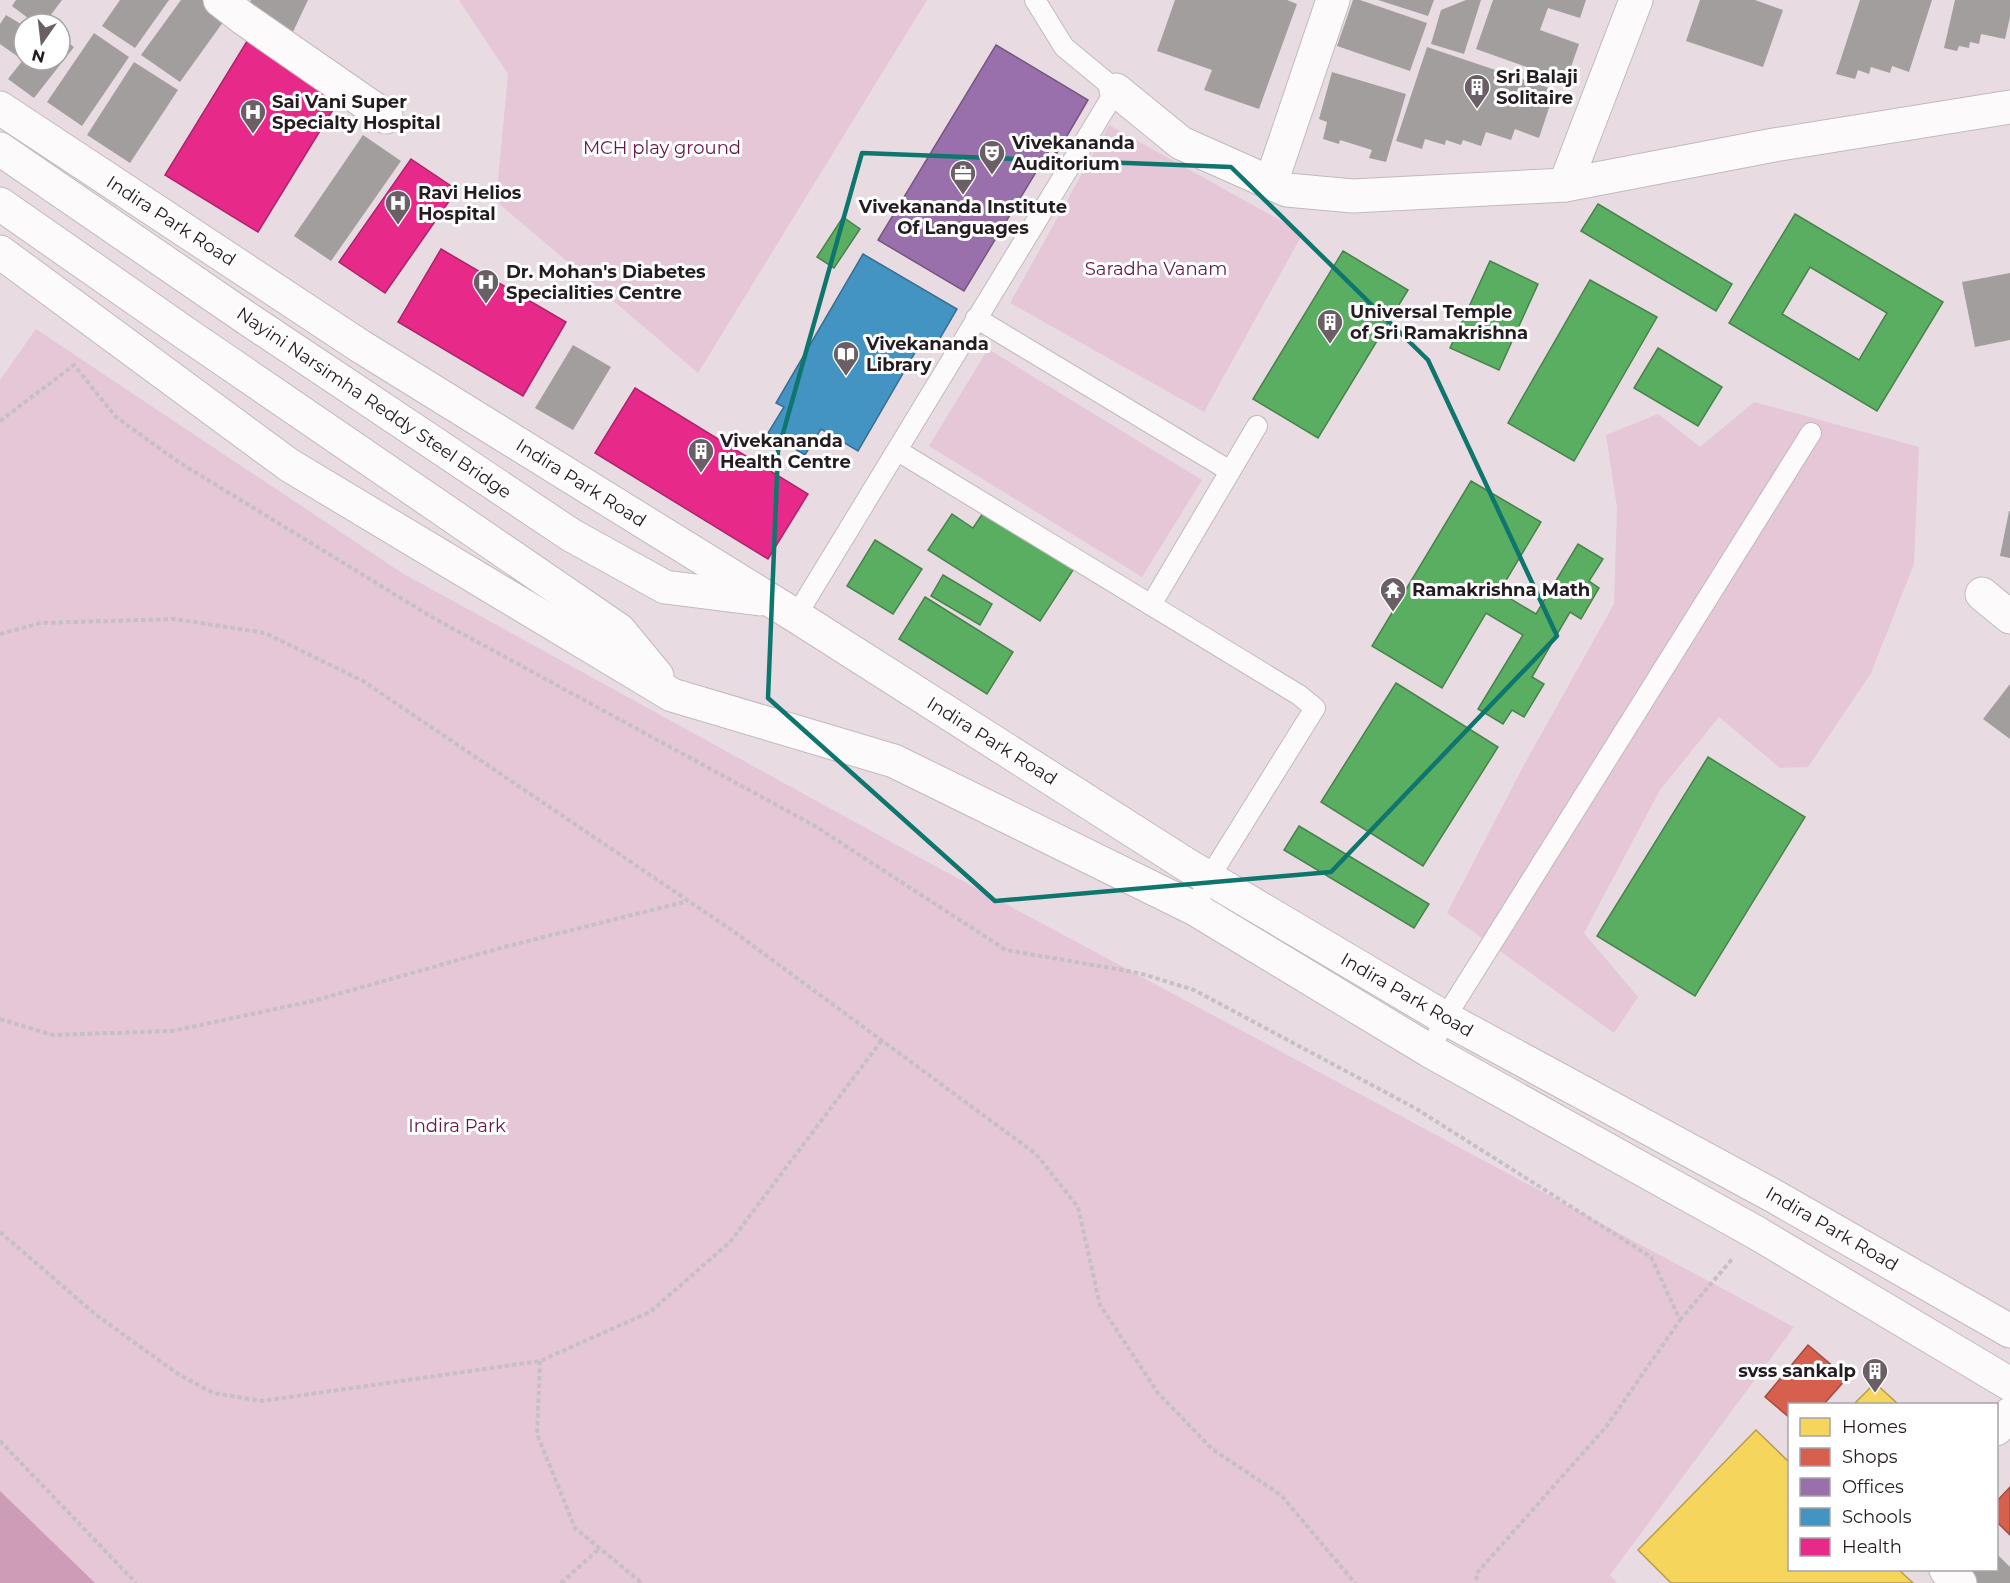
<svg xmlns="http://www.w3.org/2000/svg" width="2010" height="1583" font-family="Montserrat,sans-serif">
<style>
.green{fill:#e5c7d7}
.water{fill:#cd9cb7}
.homes{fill:#f6d55c;stroke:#b79e4a;stroke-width:1.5}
.shops{fill:#d6604d;stroke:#a14c40;stroke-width:1.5}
.offices{fill:#9970ab;stroke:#765781;stroke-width:1.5}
.schools{fill:#4393c3;stroke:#3a6f92;stroke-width:1.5}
.health{fill:#e7298a;stroke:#ac256a;stroke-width:1.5}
.public{fill:#5aae61;stroke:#4a824e;stroke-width:1.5;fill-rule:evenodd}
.building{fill:#a29e9e}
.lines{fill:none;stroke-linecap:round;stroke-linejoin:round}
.lane-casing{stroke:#c2b9bd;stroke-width:22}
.street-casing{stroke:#c2b9bd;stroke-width:35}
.primary-casing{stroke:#c2b9bd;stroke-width:35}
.path{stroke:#c5c0c3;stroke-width:4;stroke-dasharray:4.5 3;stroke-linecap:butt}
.lane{stroke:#fcfafb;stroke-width:20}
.street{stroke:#fcfafb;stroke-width:33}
.primary{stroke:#fcfafb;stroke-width:33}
.marked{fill:none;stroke:#0f766e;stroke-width:4.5;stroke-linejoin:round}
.labels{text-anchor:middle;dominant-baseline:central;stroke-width:6;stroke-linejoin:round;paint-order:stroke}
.poi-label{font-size:18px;font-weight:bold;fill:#241c20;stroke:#fff;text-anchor:start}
.park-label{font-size:18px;fill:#65174a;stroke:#fff}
.street-label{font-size:18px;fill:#241c20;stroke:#fff}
</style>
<rect width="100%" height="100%" fill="#e8dce2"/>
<g class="green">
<path d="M459,0h468l-229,373 -202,-172 12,-127z"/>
<path d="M1109,125l194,108 -99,179 -194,-109z"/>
<path d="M36,329l366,244 533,293 859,461 -184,248 7,8h-1617v-1203z"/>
<path d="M988,349l214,131 -60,97 -213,-131z"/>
<path d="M1754,402l165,45 -5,117 -43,109 -63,94 -28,1 -61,-51 -59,73 -76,143 54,64 -24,36 -167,-120 77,-148 90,-161 3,-97 -11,-72 52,-21 42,33z"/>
</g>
<path class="water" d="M0,1491l95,92h-95z"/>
<g class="homes">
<path d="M1875,1383l23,21h-44z"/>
<path d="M1756,1430l34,33v107h109l14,13h-242l-33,-33z"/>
</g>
<g class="shops">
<path d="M1808,1345l39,33 -23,26h-34v14l-25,-21z"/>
<path d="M2010,1487v48l-14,-14v-19z"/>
</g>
<path class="offices" d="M996,45l92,55 -31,53 -7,-4 -86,142 -86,-51z"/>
<path class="schools" d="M863,254l94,55 -25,43 -12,-8 -62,107 -37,-22 -16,26 -37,-22 16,-26 -8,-4z"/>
<g class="health">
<path d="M249,38l93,57 -84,137 -93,-57z"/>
<path d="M411,159l46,31 -72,103 -46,-31z"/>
<path d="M441,249l125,73 -43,74 -125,-74z"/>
<path d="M635,388l173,106 -40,65 -173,-106z"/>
</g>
<g class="public">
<path d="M1598,204l134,80 -16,27 -135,-80z"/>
<path d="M1795,214l148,88 -66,109 -148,-88zM1810,267l77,46 -28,47 -77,-46z"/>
<path d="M843,217l17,12 -26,39 -17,-11z"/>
<path d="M1343,251l65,39 -90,148 -65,-39z"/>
<path d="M1490,261l48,23 -39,86 -49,-22z"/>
<path d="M1590,280l67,37 -83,144 -66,-38z"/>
<path d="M1658,348l64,39 -24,39 -64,-38z"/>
<path d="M1471,481l70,41 -42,70 37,22 42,-70 25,15 -14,22 10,7 -18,31 -11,-7 -38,65 12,7 -20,33 -12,-7 -9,14 -25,-15 45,-74 -37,-22 -44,75 -70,-42z"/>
<path d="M985,510l90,57 -35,54 -112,-71 24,-36 21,14z"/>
<path d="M875,540l47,29 -29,45 -46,-28z"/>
<path d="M943,575l49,29 -12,21 -49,-29z"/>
<path d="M925,597l88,55 -26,42 -88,-55z"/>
<path d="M1396,683l102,64 -75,119 -102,-64z"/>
<path d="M1708,757l97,60 -110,179 -98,-60z"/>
<path d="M1299,826l130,78 -15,24 -130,-78z"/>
</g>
<g class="building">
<path d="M16,0h46l-18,24h-8l-24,-18z"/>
<path d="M120,0h49l-34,48 -33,-22z"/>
<path d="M181,0h34l16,11 -51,71 -39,-27z"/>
<path d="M251,0h57l-17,36 -46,-22z"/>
<path d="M1175,0h112l10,4 -38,105 -55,-19 8,-20 -55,-19z"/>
<path d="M1353,0h7l67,23 -17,48 -73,-25z"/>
<path d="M1378,0h56l-6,16z"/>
<path d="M1466,0h15l-17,54 -33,-10 10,-34z"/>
<path d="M1493,0h93l-6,18 -32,-10 -8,22 39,14 -13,37 -90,-32z"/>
<path d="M1700,0h55l28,10 -20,57 -77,-26z"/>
<path d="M1860,0h72l-23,72 -17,-6 -2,7 -19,-6 -2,7 -11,-4 -3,9 -19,-5z"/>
<path d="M1955,0h55v17l-5,22 -24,-5 -2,10 -9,-2 -1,6 -10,-2 -2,5 -13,-3z"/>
<path d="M6,15l18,11v19l-7,11 -17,-12v-20z"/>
<path d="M94,33l35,24 -47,69 -35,-24z"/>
<path d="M60,37l14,10 -40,51 -26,-19 15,-19h37z"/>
<path d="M1427,47l128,43 -16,48 -24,-9 -4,11 -25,-8 -5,14 -18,-6 -2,5 -15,-5 -1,5 -20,-6 -3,10 -26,-8z"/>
<path d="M134,62l44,28 -48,73 -43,-28z"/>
<path d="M1332,72l74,22 -20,68 -17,-4 3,-8 -32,-10 -1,4 -16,-5 4,-17 -8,-3z"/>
<path d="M363,135l38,26 -70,100 -37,-25z"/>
<path d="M2010,273v67l-35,7 -13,-65z"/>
<path d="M573,345l38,22 -38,63 -38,-22z"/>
<path d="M2009,511h1v47l-10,-2z"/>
<path d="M2010,684v55l-27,-20z"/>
<path d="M1996,1553l14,14v16h-35l-8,-8 6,-5h23z"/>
</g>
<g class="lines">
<g class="lane-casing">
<g id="lane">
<path d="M976,318l254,153"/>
<path d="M898,451l401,244 16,13 -106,170 -14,31"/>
<path d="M1151,605l106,-179"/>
<path d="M796,616c107,-175 212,-351 320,-526l-52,-43 -29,-47"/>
<path d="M1430,1051l15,-33 366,-585"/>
</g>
</g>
<g class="street-casing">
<g id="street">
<path d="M220,0l23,18 143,99"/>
<path d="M1333,0l-62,183 16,7 66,6 212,-11 209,-40 236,-38"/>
<path d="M1116,90l65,53 90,40"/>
<path d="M1565,185l71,-185"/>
<path d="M1982,594l28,23"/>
<path d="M1996,1429l14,-15"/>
<path d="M1946,1570l14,13"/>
</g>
</g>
<g class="primary-casing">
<g id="primary">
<path d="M0,108l360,238 436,270 391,249 258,153 327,177 238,136"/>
<path d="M0,149l245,168 326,218 94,52 95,12"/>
<path d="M0,204l185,129 434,297 38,46"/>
<path d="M0,252l289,213 383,230 222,66 301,148 235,142 325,181 255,152"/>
</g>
</g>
<g class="path">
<path d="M0,421l74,-56 42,52 61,44 253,155 385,210 191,124 133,23 55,17 221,118 236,149 29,63 -74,107 -130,147 1,9"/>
<path d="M0,634l41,-11 134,-4 90,14 98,48 370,250 303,223 42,53 22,98 58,88 54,56 69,46 74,88"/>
<path d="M0,1019l53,16 119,-4 141,-30 191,-54 184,-46"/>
<path d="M0,1232l95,82 83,60 35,19 49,8 278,-40 110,-49 80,-70 152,-202"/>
<path d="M1680,1320l53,-62"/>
<path d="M540,1361l-3,73 38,94 67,55"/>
<path d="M0,1441l136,142"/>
<path d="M561,1583l39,-35"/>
</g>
<use href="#lane" class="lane"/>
<use href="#street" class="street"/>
<use href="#primary" class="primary"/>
</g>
<path class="marked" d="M862,153l369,14 197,193 129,276 -226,236 -336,29 -227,-203 10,-247z"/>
<defs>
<g id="building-pin" transform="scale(1.35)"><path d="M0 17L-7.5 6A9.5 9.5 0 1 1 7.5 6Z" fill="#695f64" stroke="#fff"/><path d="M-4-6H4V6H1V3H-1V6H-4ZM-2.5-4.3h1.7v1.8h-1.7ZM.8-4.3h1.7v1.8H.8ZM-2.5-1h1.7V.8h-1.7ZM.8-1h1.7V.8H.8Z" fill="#fff"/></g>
<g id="hospital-pin" transform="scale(1.35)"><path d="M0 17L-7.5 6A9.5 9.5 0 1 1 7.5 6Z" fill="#695f64" stroke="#fff"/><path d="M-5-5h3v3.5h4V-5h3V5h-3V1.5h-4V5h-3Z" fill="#fff"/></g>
<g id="theatre-pin" transform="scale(1.35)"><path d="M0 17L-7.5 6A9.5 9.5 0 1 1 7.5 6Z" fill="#695f64" stroke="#fff"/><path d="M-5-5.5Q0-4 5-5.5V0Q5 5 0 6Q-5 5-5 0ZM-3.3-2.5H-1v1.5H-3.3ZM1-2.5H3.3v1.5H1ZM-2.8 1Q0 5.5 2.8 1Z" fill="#fff"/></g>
<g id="office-pin" transform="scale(1.35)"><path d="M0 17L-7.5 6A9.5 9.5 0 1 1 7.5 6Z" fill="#695f64" stroke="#fff"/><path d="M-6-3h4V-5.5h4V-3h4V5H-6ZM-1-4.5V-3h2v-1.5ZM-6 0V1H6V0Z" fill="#fff"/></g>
<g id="library-pin" transform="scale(1.35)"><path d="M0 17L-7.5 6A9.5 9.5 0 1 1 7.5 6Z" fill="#695f64" stroke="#fff"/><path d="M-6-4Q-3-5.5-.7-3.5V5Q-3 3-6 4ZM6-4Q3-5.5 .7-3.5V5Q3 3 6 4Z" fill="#fff"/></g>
<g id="temple-pin" transform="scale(1.35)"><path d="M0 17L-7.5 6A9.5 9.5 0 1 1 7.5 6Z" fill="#695f64" stroke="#fff"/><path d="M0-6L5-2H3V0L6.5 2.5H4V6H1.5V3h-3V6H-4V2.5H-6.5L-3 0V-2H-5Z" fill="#fff"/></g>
</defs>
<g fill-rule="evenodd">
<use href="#building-pin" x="1477" y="87"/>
<use href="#hospital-pin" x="253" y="112"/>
<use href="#theatre-pin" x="992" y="153"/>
<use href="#office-pin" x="963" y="173"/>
<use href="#hospital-pin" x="398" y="203"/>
<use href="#hospital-pin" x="486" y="282"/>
<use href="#building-pin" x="1330" y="322"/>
<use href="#library-pin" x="846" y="354"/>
<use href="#building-pin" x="701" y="451"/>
<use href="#temple-pin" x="1393" y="590"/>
<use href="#building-pin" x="1875" y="1371"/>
</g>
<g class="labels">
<g class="poi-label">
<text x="1496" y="77">Sri Balaji<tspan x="1496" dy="21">Solitaire</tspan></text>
<text x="272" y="102">Sai Vani Super<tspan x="272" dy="21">Specialty Hospital</tspan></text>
<text x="1012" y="143">Vivekananda<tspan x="1012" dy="21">Auditorium</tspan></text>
<text x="418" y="193">Ravi Helios<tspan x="418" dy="21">Hospital</tspan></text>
<text x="963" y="207" text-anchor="middle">Vivekananda Institute<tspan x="963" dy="21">Of Languages</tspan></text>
<text x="506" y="272">Dr. Mohan's Diabetes<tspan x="506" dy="21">Specialities Centre</tspan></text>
<text x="1350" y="312">Universal Temple<tspan x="1350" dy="21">of Sri Ramakrishna</tspan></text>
<text x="866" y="344">Vivekananda<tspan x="866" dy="21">Library</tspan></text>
<text x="720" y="441">Vivekananda<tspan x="720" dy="21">Health Centre</tspan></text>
<text x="1412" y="590">Ramakrishna Math</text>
<text x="1856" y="1371" text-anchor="end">svss sankalp</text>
</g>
<g class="park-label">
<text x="662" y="148">MCH play ground</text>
<text x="1156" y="269">Saradha Vanam</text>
<text x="457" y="1126">Indira Park</text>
</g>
<g class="street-label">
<text transform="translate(171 221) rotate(33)">Indira Park Road</text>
<text transform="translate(374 403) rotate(34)">Nayini Narsimha Reddy Steel Bridge</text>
<text transform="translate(581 483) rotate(32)">Indira Park Road</text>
<text transform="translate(992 741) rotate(32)">Indira Park Road</text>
<text transform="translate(1407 995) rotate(30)">Indira Park Road</text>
<text transform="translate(1832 1229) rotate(30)">Indira Park Road</text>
</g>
</g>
<rect x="1788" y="1403" width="210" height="168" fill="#ffffff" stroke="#a7a4a6" stroke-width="1.5"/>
<rect x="1800" y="1418" width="30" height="18" fill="#f6d55c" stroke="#a7a4a6" stroke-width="1.5"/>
<text x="1842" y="1433" font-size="18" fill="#241c20">Homes</text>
<rect x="1800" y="1448" width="30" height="18" fill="#d6604d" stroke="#a7a4a6" stroke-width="1.5"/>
<text x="1842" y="1463" font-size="18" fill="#241c20">Shops</text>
<rect x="1800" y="1478" width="30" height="18" fill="#9970ab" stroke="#a7a4a6" stroke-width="1.5"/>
<text x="1842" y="1493" font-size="18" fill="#241c20">Offices</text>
<rect x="1800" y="1508" width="30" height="18" fill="#4393c3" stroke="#a7a4a6" stroke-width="1.5"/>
<text x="1842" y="1523" font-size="18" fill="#241c20">Schools</text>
<rect x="1800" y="1538" width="30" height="18" fill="#e7298a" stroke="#a7a4a6" stroke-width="1.5"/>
<text x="1842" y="1553" font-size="18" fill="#241c20">Health</text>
<g transform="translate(42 42) rotate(194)"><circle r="28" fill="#ffffff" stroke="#a7a4a6" stroke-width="1.5"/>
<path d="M0-4.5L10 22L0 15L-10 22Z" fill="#695f64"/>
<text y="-9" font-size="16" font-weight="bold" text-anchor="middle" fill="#241c20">N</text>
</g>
</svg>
